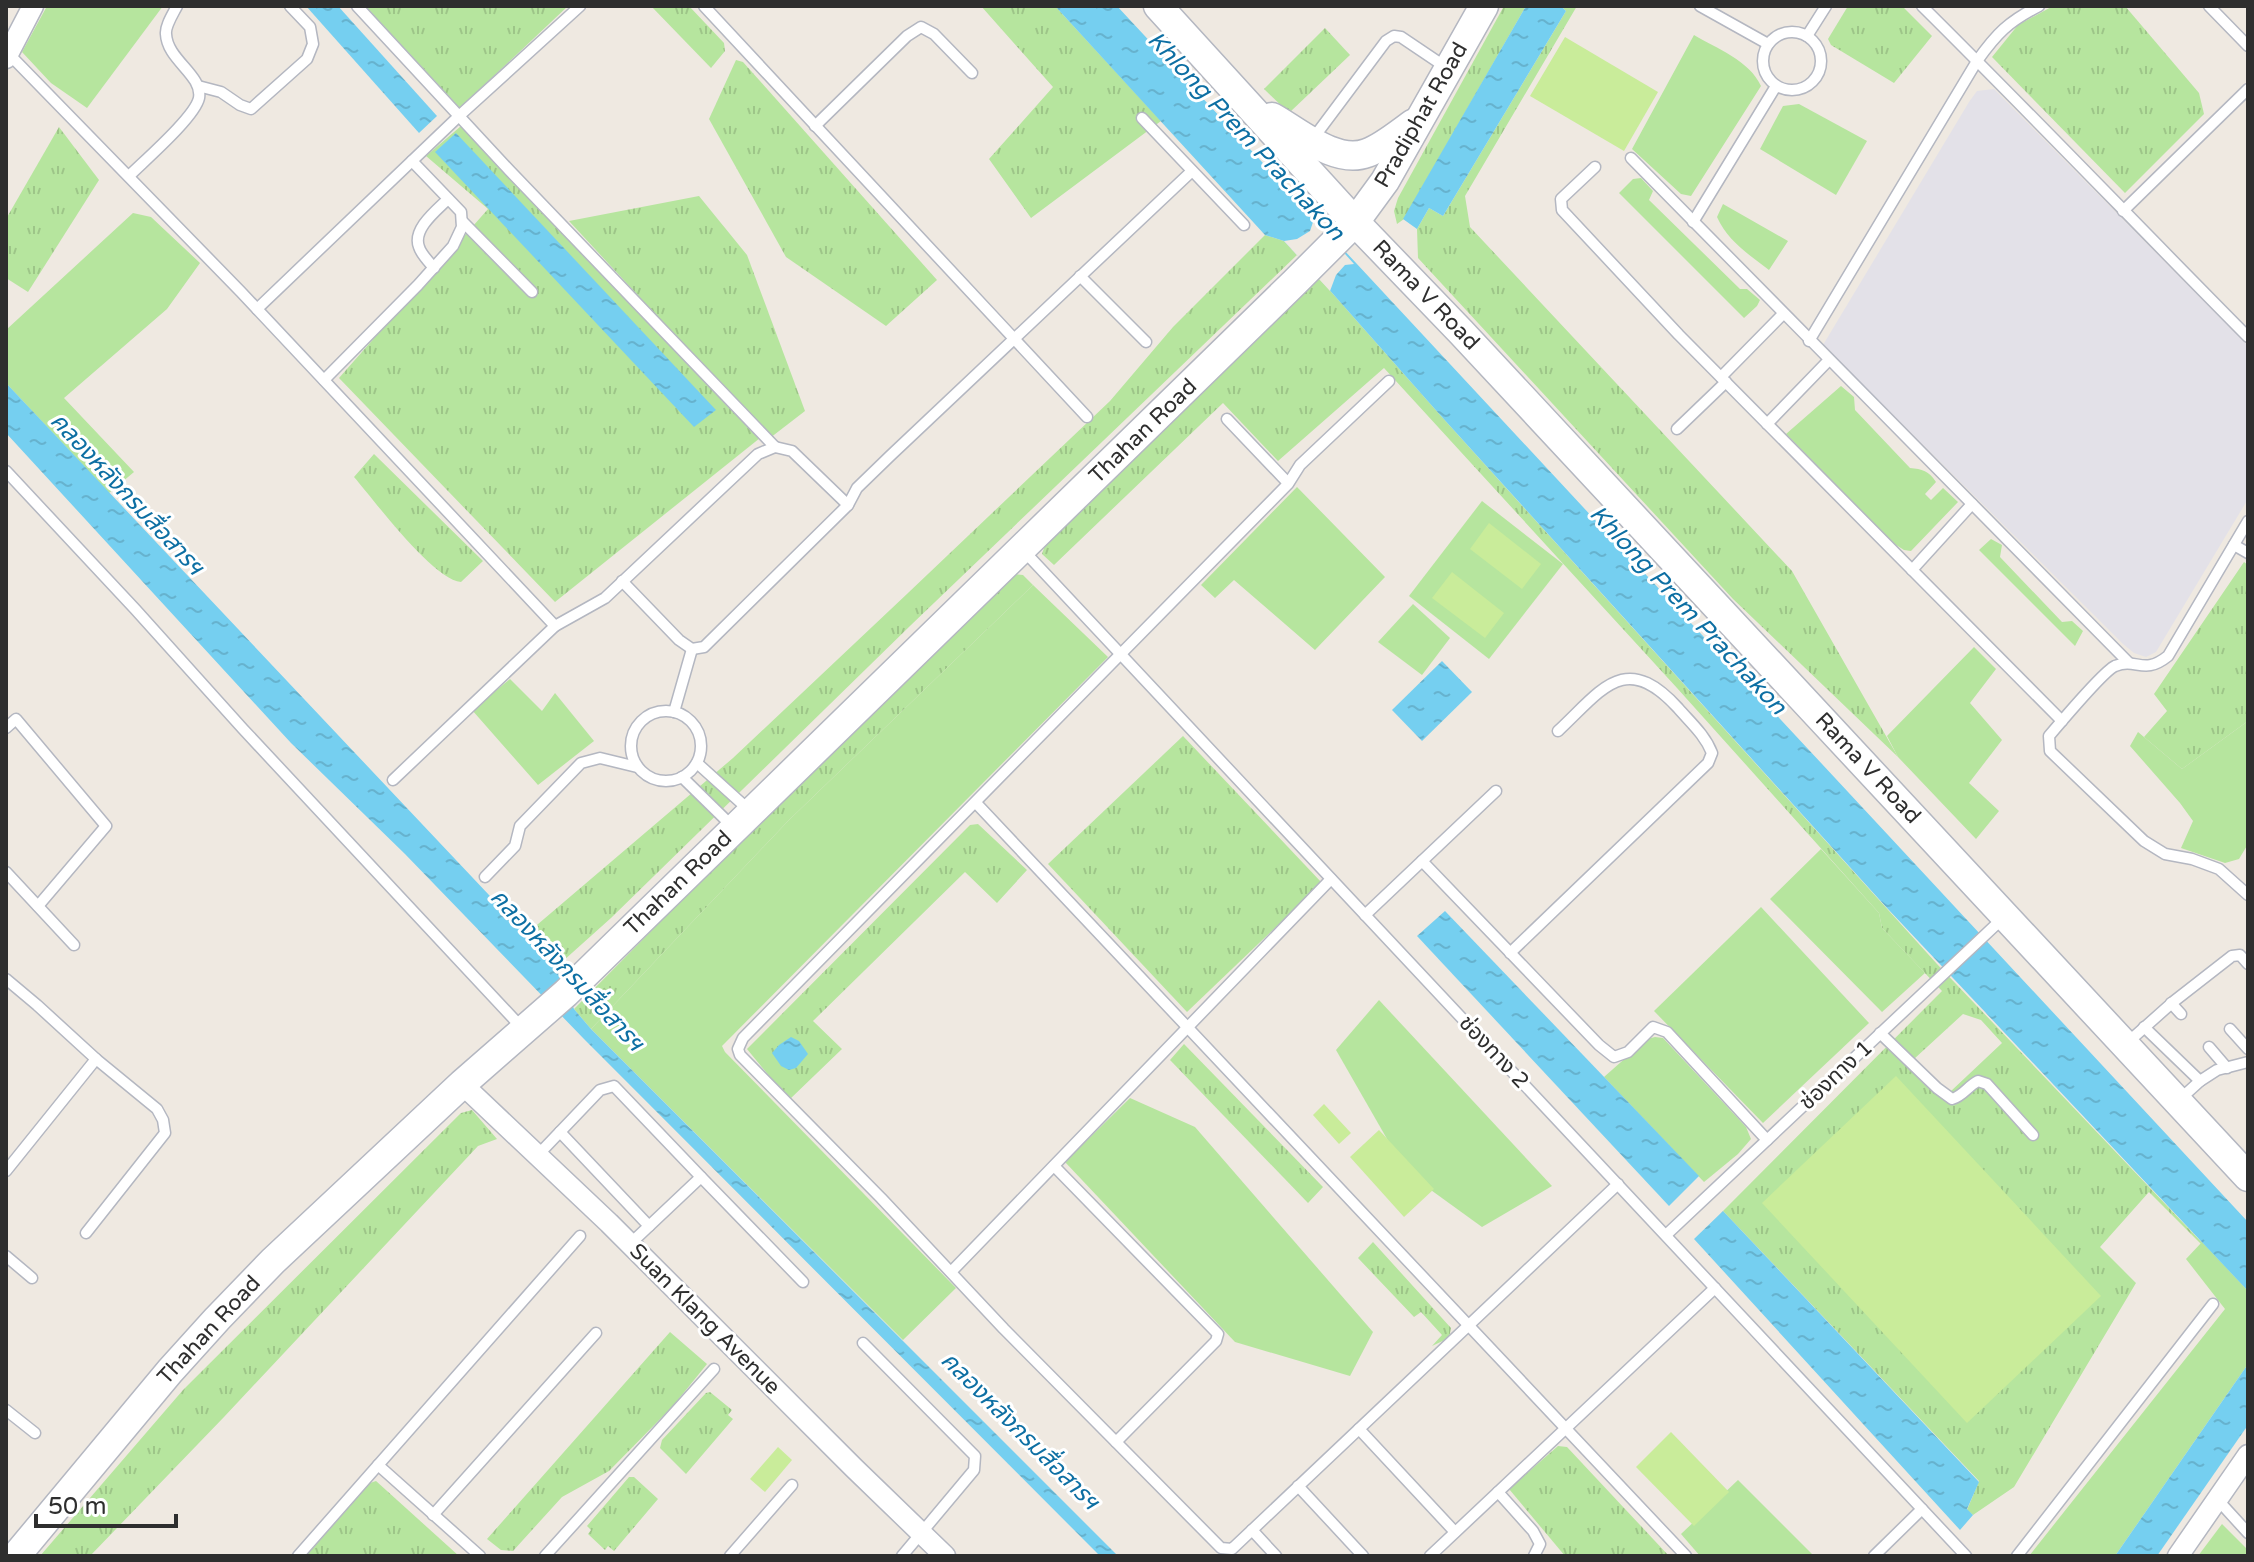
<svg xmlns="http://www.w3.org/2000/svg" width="2254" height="1562" font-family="'Varela Round','Noto Sans Thai',sans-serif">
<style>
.industrial{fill:#e3e1e8}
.grass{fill:url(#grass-tufts);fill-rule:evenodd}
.park{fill:#b6e59e}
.pitch{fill:#c9ec9a}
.water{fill:url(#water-ripples)}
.pier{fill:#efe9e1}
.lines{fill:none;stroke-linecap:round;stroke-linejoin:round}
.service-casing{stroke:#b4b7c1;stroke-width:13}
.minor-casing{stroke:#b4b7c1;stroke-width:23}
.secondary-casing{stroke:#b4b7c1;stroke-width:31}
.service{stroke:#fff;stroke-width:10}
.minor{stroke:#fff;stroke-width:20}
.secondary{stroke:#fff;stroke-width:28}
.labels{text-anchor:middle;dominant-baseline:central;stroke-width:6;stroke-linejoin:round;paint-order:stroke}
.street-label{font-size:22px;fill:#2e2e2e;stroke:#fff}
.water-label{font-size:24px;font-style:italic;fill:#0d6fa3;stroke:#fff}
</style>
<defs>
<pattern id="grass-tufts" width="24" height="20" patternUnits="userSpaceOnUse" patternTransform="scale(2)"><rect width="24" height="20" fill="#b6e59e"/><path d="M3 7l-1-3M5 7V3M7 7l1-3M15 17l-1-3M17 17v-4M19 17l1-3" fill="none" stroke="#9dc588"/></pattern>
<pattern id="water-ripples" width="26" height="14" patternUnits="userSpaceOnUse" patternTransform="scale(2)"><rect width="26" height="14" fill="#75cff0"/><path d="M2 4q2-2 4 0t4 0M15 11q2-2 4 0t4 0" fill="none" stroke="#66b2ce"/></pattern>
</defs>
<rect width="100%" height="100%" fill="#efe9e1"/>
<path class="industrial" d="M1994,89l254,257v153l-92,153 -10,5 -12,-4 -11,-9 -300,-299 146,-243 8,-11z"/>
<g class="grass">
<path d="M365,6h203l-108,102z"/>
<path d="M651,6h38l35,37 1,8 -14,17z"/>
<path d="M981,6h74l106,115 -130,97 -42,-59 64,-72z"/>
<path d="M1504,6h22l-122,213 -7,5 -3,-13 4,-13z"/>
<path d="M1561,6h16l-112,190 5,31 322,344 106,186 -165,-158 -315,-341 -1,-29 12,-21 14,8 123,-205z"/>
<path d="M1848,6h54l30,30 -38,47 -63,-38 -3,-6z"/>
<path d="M2053,6h72l74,87 5,21 -79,79 -133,-136 26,-32z"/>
<path d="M1325,28l25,27 -61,58 -25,-24z"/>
<path d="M736,60l7,2 194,218 -51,46 -100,-69 -77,-138z"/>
<path d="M461,126l299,312 -205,164 -216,-224 149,-169 -62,-53z"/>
<path d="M59,127l40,53 -71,112 -22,-14v-59z"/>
<path d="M699,196l48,59 58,156 -35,27 -201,-217z"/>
<path d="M1265,235l19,6 13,14 -386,370 -300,293 -48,43 -9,3 -30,-28 209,-178 175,-165 202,-192 63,-74z"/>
<path d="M1318,277l123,139 496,548 311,327 -99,-99 -49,55 36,36 -122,204 -41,28 -6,-5 12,-29 -256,-270 219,-220 -60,-63 -3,-15 -202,-225 -293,-320 -106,93 -55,-58 -169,162 -12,-11 3,-9zM1963,1014l18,6 21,23 -52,49 -36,-33z"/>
<path d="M374,454l109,107 -22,21c-28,-2 -87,-82 -107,-105z"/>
<path d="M2244,562l4,3v156l-66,48 -38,-32 23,-26 -13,-17z"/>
<path d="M1013,574l10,1 10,10 -245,236 -197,208 -17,-20 310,-313z"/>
<path d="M1183,736l139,147 -135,129 -139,-148z"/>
<path d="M978,824l49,46 -30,33 -32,-31 -152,149 29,28 -53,51 -42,-51 223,-224z"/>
<path d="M1184,1044l139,143 -15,16 -138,-143z"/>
<path d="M472,1110l25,29 -19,7 -254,271 -134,139h-50l143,-166 278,-277z"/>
<path d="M1373,1242l78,86 -2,10 -17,8 10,-11 -21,-23 -7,5 -56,-59z"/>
<path d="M670,1332l37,32 -34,42 -64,65 -47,26 -49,54 -12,-1 -14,-11z"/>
<path d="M710,1392l22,18 -4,5 5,4 -47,55 -26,-26 2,-8 44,-47z"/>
<path d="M1558,1446l9,1 102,109h-104l-56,-67z"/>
<path d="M629,1477h5l24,22 -44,52 -6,-5 -3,4 -17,-16 3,-4 -4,-4z"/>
<path d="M376,1481l83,75h-153l64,-73z"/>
</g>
<g class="park">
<path d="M47,6h116l-76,102 -36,-25 -29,-31z"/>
<path d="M1694,35c22,13 56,26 67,51l-70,110 -10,-2 -49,-45z"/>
<path d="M1799,104l68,37 -31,54 -76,-46 23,-43z"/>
<path d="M1641,178l12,13 -4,9 91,89h7l13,11 -3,6 -13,12 -125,-125 14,-14z"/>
<path d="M1723,204l65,37 -19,29c-20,-15 -42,-30 -52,-53z"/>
<path d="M133,213l18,4 49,46 -33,46 -103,89 70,74 -25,21 -103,-110v-53z"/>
<path d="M1841,386l13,11 1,13 55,58c12,1 19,3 26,14l-11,12 6,6 12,-12 15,14 -47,49 -7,-1 -11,-7 -107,-109z"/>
<path d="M1297,487l88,90 -70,73 -81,-70 -19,18 -14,-13z"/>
<path d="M1482,501l81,63 -74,95 -80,-63z"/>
<path d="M1991,539l11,6 -2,12 62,65 10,-1 11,10 -8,15 -96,-96z"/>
<path d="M1033,585l75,72 -386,389 3,6 231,236 -53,52 -312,-311 197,-208z"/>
<path d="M1413,604l37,34 -28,37 -44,-33z"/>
<path d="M1974,647l22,22 -26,34 32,37 -33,43 30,28 -23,28 -78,-82 -11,-21z"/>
<path d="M510,679l32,32 13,-18 39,48 -56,44 -66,-75z"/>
<path d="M2248,721v123l-9,15 -14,4 -44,-15 12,-27 -13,-18 -50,-57 8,-14 44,37z"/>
<path d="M1821,849l58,64 3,15 43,45 -43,39 -112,-113z"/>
<path d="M1761,907l108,116 -106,100 -109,-112z"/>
<path d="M1379,1000l173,186 -70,41 -76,-55 -70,-122z"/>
<path d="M1655,1037l8,1 83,89 5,12 -13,15 -34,28 -100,-105 43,-38z"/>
<path d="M1130,1098l65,29 178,205 -23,44 -115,-34 -170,-180z"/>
<path d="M2202,1242l46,49v73l-133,192h-86l196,-247 -39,-50z"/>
<path d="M1738,1480l76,76h-114l-19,-22z"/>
<path d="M2222,1524l26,26v6h-50z"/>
</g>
<g class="pitch">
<path d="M1565,37l93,55 -34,59 -94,-55z"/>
<path d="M1489,523l52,41 -19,25 -52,-40z"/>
<path d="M1452,572l52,41 -19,25 -53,-40z"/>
<path d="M1896,1076l205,220 -134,127 -205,-220z"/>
<path d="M1324,1104l27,29 -12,11 -26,-29z"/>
<path d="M1379,1130l55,59 -30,28 -54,-60z"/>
<path d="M1671,1432l58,60 -35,34 -58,-59z"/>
<path d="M778,1447l14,13 -27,32 -15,-13z"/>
</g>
<g class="water">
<path d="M306,6h32l99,110 -18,17z"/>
<path d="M1055,6h62l1131,1216v69l-361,-383 -446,-492 -123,-139 -34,-36 -19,-6z"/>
<path d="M1526,6h35l5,5 -123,205 -14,-8 -12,21 -14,-10z"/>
<path d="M456,133l260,277 -22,17 -259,-275z"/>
<path d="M6,383l548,581 20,45 17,20 527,527h-18l-516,-517 -179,-185 -114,-111 -285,-310z"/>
<path d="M1442,661l30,31 -50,49 -30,-31z"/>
<path d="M1445,911l254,265 -30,30 -252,-270z"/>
<path d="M791,1037l8,4 9,13 -12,14 -7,2 -8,-4 -9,-13 7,-8z"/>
<path d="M1723,1211l256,271 -12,27 6,6 -13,15 -266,-291z"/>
<path d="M2248,1364v61l-91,131h-42z"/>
</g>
<path class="pier" d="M1314,219l40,45 -9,1 -9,10 -6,16 -46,-50 13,-2 13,-8z"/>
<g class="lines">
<g class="service-casing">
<g id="service">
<path d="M357,6l153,165 265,276"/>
<path d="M704,6l383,411"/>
<path d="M1700,6l68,38"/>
<path d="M1922,6c110,109 217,221 326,331"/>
<path d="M2209,6l39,40"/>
<circle cx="1792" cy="61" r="29"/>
<path d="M1807,36l19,-30"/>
<path d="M7,52l234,240 314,334 -162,154"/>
<path d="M198,86l23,6 19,13 11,4 56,-50 6,-15 -3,-17 -20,-21"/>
<path d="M1142,118l102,107"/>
<path d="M815,126l92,-90 14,-9 13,7 38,39"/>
<path d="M1312,140l74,-99 8,-5 7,1 46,31"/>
<path d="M1631,158l498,505"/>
<path d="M1595,167l-34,32 1,11 117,125 383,386"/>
<path d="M129,176c15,-15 66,-59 70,-78 4,-23 -32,-38 -33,-64 -1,-8 7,-20 11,-28"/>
<path d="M2123,211l125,-122"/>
<path d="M462,221l70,71"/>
<path d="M1693,222l83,-136"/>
<path d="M434,268c-5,-6 -13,-14 -15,-21 -7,-18 18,-37 29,-48"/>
<path d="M1080,276l66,66"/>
<path d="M257,309l202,-193 121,-110"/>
<path d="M1809,341l168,-280c20,-28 31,-39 62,-55"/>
<path d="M1721,377l62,-63"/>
<path d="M324,380l94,-95 35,-39 9,-19 -1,-15 -49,-51"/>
<path d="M1389,381l-89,84 -12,19 -545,554 -5,11 2,6 141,143 123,131 217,219 11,1 386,-365"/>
<path d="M1227,419l61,64"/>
<path d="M1767,424l62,-64"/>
<path d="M1677,429l49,-47"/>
<path d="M6,471l129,138 108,120 281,301"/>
<path d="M2248,521l-80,135c-25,20 -31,1 -53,10 -11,5 -55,57 -66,70l1,15 94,90 21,13 27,5 27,10 29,26"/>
<path d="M2234,545l14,8"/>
<path d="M1023,550l943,1006"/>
<path d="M1912,570l60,-66"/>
<path d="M622,581l57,59 13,9 12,-2 144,-142 9,-17 33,-32 302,-285"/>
<path d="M555,626l50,-28 153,-144 17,-7 17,4 56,54"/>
<circle cx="666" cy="746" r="35"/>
<path d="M674,712l18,-63"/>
<path d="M6,728l10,-9 90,107 -68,80"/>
<path d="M697,763l52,47"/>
<path d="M682,777l51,50"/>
<path d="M976,803l710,753"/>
<path d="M1422,861l177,184 15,12 14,-5 25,-25 14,5 100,108"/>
<path d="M6,872l68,73"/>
<path d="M485,877l30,-31 5,-20 61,-63 19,-5 37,9"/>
<path d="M1365,915l131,-124"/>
<path d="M1510,953l198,-190 4,-10c-7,-18 -21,-30 -34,-45 -53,-58 -76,-18 -120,23"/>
<path d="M6,979l31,26 59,54 61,50 6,11 2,13 -79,100"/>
<path d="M2171,1003l10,11"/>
<path d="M2144,1027l56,54"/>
<path d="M2230,1029l18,20"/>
<path d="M1880,1033l57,55 15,11c11,-3 16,-13 26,-18l9,3 46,51"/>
<path d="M2127,1043l46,-41 59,-46 8,-1 8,9"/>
<path d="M2209,1047l18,21"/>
<path d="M2178,1101l22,-20 17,-11 31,-8"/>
<path d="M560,1132l89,94"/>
<path d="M537,1156l63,-66 14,-4 87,91 -71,67"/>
<path d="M1054,1166l164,168 -2,7 -100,101"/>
<path d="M6,1171l90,-112"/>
<path d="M701,1177l102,105"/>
<path d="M1666,1235l336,-316"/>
<path d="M6,1256l26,22"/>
<path d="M951,1272l380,-393"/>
<path d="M863,1343l112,113 -1,14 -72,86"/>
<path d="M6,1410l29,23"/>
<path d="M1359,1429l96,103"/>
<path d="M378,1465l102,91"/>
<path d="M1298,1486l65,70"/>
<path d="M1498,1492l35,39 7,13 -6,12"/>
<path d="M2217,1499l31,34"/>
<path d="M433,1515l163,-182"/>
<path d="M1252,1530l24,26"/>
<path d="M298,1556l282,-320"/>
<path d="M545,1556l169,-187"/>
<path d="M730,1556l62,-71"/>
<path d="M1430,1556l285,-268"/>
<path d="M1874,1556l48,-47"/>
<path d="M2017,1556l196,-252"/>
</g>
</g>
<g class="minor-casing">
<g id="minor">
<path d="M6,58l27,-52"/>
<path d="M462,1084l147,139 245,245 91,88"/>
<path d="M2178,1556l70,-101"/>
</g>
</g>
<g class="secondary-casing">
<g id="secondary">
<path d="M1158,6l197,216 106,110 787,845"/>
<path d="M1272,117c27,15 64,48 95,36 15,-5 34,-21 47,-30"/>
<path d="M16,1556l154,-185 47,-52 56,-58 189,-177 104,-91 729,-711 60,-60 30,-41 99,-175"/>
</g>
</g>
<use href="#service" class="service"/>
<use href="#minor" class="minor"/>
<use href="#secondary" class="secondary"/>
</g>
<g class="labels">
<g class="street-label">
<text transform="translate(1421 115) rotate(-60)">Pradiphat Road</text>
<text transform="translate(1426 295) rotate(46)">Rama V Road</text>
<text transform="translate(1143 431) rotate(-44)">Thahan Road</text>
<text transform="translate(1868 768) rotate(47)">Rama V Road</text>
<text transform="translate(678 883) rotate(-44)">Thahan Road</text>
<text transform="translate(1494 1052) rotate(47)">ช่องทาง 2</text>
<text transform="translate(1836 1075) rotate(-43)">ช่องทาง 1</text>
<text transform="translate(705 1319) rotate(45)">Suan Klang Avenue</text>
<text transform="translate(209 1330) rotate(-47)">Thahan Road</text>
</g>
<g class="water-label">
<text transform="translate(1246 136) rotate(47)">Khlong Prem Prachakon</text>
<text transform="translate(127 494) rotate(47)">คลองหลังกรมสื่อสารฯ</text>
<text transform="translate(1688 610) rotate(47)">Khlong Prem Prachakon</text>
<text transform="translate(567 970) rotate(47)">คลองหลังกรมสื่อสารฯ</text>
<text transform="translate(1020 1431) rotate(45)">คลองหลังกรมสื่อสารฯ</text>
</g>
</g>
<rect width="2254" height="1562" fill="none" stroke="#2e2e2e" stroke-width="16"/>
<path d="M36 1514v12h140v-12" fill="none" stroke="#2e2e2e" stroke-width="4"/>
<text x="48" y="1514" font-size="24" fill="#2e2e2e" stroke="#ffffff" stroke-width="6" paint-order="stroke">50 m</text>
</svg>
